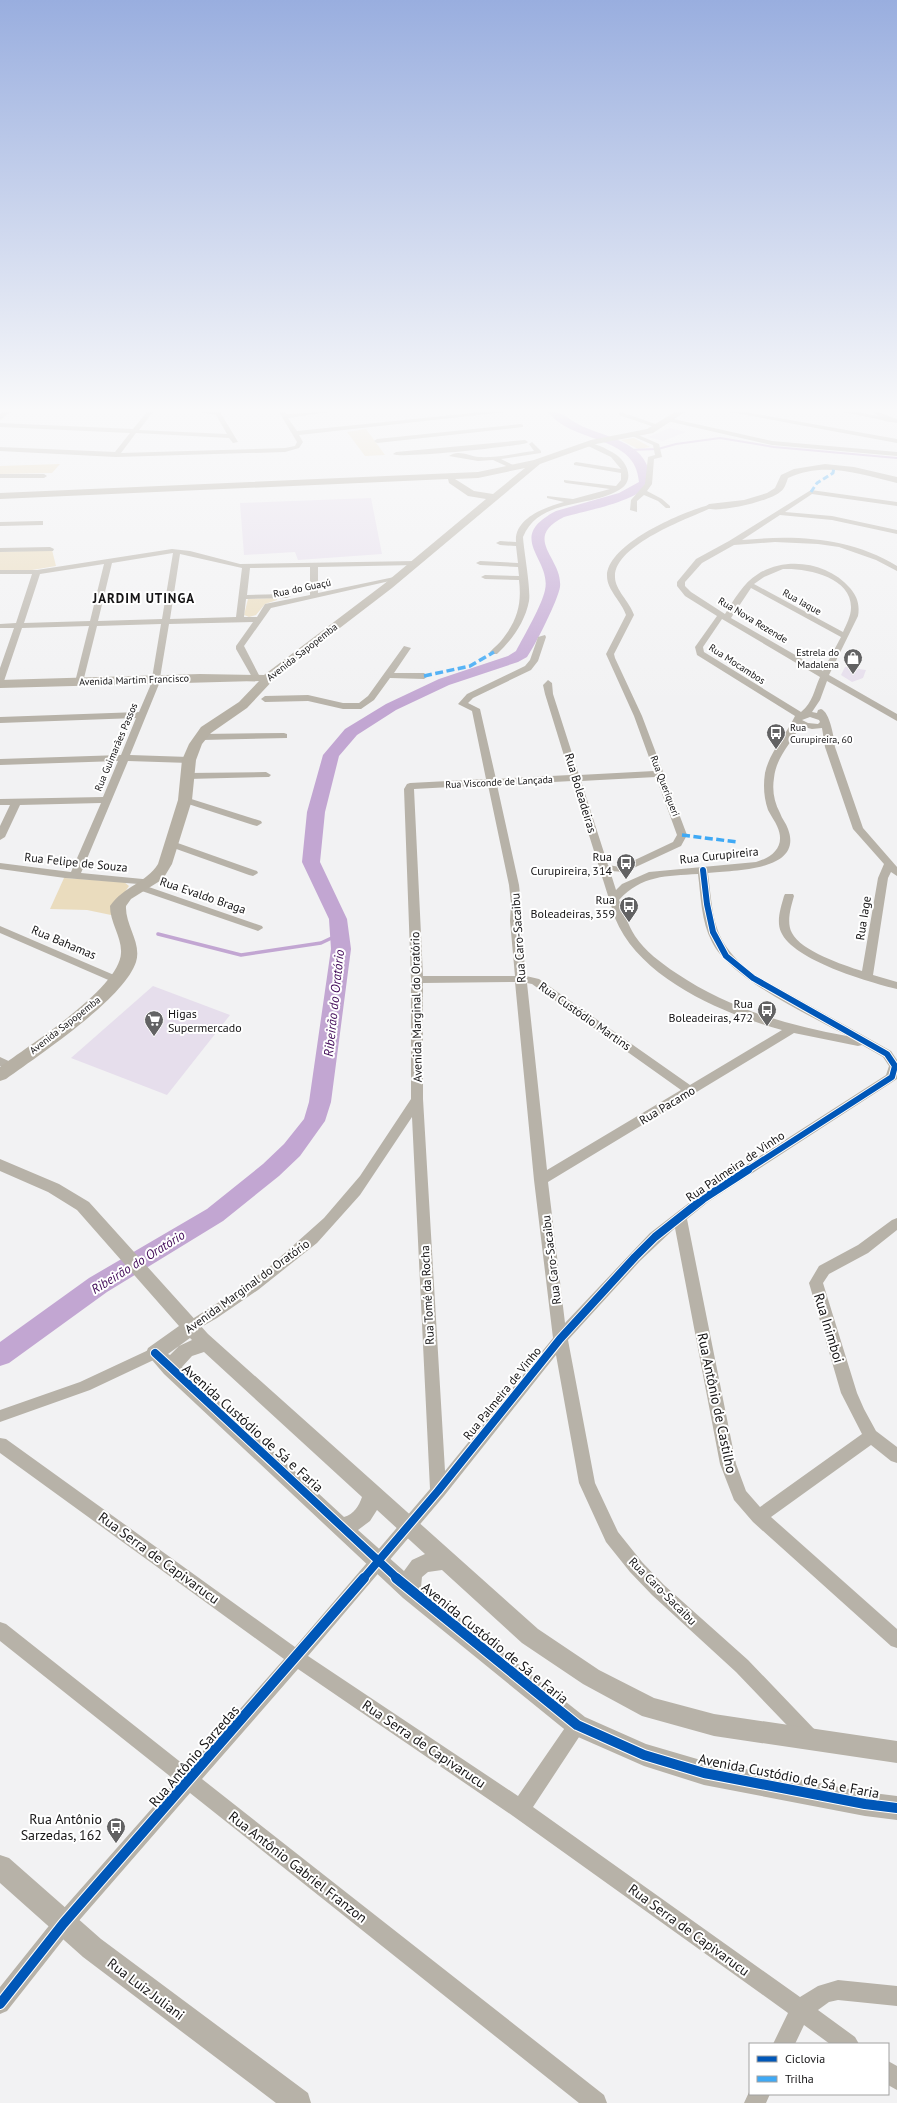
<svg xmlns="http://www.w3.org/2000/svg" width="897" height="2103" font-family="'PT Sans',sans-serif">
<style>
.green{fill:#eadcbe}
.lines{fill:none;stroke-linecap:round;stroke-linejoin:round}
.stream-far1{stroke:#c2a6d2;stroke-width:2}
.stream{stroke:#c2a6d2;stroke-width:3.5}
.river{fill:#c2a6d2;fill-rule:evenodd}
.building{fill:#e6deec}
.minor{fill:#b7b2a8;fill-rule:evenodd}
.tertiary{fill:#b7b2a8;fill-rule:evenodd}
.secondary{fill:#b6b0a4;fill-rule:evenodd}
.quiet-far1{stroke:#3fa9f5;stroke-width:3;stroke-dasharray:6 3;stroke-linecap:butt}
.quiet{stroke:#3fa9f5;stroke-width:3.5;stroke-dasharray:8 3.5;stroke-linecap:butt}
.cycleway-far2-casing{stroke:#fff;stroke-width:8}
.cycleway-far1-casing{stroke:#fff;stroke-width:10}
.cycleway-casing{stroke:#fff;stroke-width:12}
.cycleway-far2{stroke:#0057b8;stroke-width:6}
.cycleway-far1{stroke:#0057b8;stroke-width:8}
.cycleway{stroke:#0057b8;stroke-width:10}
.labels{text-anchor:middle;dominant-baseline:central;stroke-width:4;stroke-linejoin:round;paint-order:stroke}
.far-street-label{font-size:10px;fill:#151415;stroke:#fff}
.far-poi-label{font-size:10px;fill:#151415;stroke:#fff;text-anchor:end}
.street-label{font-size:12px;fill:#151415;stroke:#fff}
.poi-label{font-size:12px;fill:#151415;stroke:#fff;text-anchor:end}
.far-district-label{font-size:13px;font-weight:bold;letter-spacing:1px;fill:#151415;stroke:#fff}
.water-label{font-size:13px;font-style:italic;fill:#410a58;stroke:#fff}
.near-street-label{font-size:14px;fill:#151415;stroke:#fff}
.near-poi-label{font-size:14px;fill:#151415;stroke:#fff;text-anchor:end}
</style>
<rect width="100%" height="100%" fill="#f2f2f3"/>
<g class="green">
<path d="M366,429l19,26 -20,1 -18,-24z"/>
<path d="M634,438l16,9 -12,2 -17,-9z"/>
<path d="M60,464l-8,9 -52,1v-8z"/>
<path d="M52,550l4,16 -24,4 -32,1v-19z"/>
<path d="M277,598v2l-12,4 -9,11 -7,2 -5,-2 4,-16z"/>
<path d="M64,878l60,4 5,4 -18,26v3l-24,-5 -37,-1z"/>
</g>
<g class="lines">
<path class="stream-far1" d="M628,450l30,-1 18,-5 44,-6 54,9 123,11"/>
<path class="stream" d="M158,934l83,21 80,-12 19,-9"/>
<path class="river" d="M548,412c18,0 20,8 36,15 30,13 64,16 67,55 -14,20 -63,28 -87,35 -43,22 -1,41 -4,70 -2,13 -25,59 -33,70l-9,5 -69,23 -53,25 -39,25 -18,21 -14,56 -5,50 27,57 4,30 -20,153 -6,19 -25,35 -21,20 -56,45 -116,71 -98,71 -9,3v-24l89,-64 118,-69 56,-45 21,-20 20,-25 5,-17 22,-153 -2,-30 -27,-57 5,-50 16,-57 22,-26 41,-25 53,-25 69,-23 8,-5c8,-15 26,-46 29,-61 7,-32 -41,-52 11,-79l63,-18 20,-11c-3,-48 -67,-38 -91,-70z"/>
</g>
<g class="building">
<path d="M670,428l16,4 -23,9 -15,-4z"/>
<path d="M371,498l11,56 -84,6 -3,-8 -51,3 -4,-52z"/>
<path d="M845,667l21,3 -3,8 -11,4 -11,-7z"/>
<path d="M153,986l77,29 -63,80 -96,-37z"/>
</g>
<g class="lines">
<g class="minor">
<path d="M147,412h6l-14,18 88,4 -11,-19 -16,-3h20l18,30 -5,1 -4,-5 -93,-5 -15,20 164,-5 10,-2 2,-4 -18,-30h6l1,2 43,-2 -41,6 9,13 185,-19h23l-206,23 4,7 -4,6 -14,4 -169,5 -116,-6v-4l115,5 15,-19 -130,-6v-4l133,6z"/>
<path d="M621,412l40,14 1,1 -5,1 -38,-13v-2z"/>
<path d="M730,412h15l152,27v4z"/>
<path d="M843,412h15l32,7 -3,2z"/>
<path d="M669,418l103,23 125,11v4l-125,-11 -105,-24v-2z"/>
<path d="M521,424l2,1v2l-146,16 -3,-2 3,-2z"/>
<path d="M632,434h4l23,10 3,13 -8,2 -2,25 -5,7 15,8 8,7v2h-4l-8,-7 -14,-6 -7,6v11l-7,-2 1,-10 14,-16 3,-27 7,-2 -2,-10 -21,-9z"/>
<path d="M525,440l3,2 -1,1c-15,4 -128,16 -134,11l3,-2z"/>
<path d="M532,442l9,9v2l-40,6 16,8 1,1 -3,2 -22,-10 -15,1 -29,-5c9,-7 20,0 30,1 18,1 38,-4 55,-6l-5,-7z"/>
<path d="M586,443c8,-1 19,5 26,9 14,7 25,28 7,38 -30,18 -80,8 -96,47 1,15 8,52 6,64 -4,21 -17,39 -32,53h-6l-1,-2c3,-4 8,-7 11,-11 16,-20 21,-36 18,-61l-34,-1 -4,-2 4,-2 34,1 -1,-9 -38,-2 -4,-2 4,-2 38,2 -2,-17 -16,-1 -4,-2 4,-2 16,1c-2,-24 30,-35 48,-40l-17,-4v-2l26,3 37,-10 -44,-6 -2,-1v-2l52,6 5,-6v-7l-47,-8v-2l2,-1 45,7 -10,-12 -25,-12z"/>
<path d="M0,474h44l3,2 -3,2h-44z"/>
<path d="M811,490l86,12v4l-85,-12 -27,18 47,4 65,14v4l-65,-14 -52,-5 -38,25c54,-5 107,-3 155,26v5l-21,-11 -37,-13 -21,-3 -43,-2 -41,3 -32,18 -17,19v4l6,6 34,22c9,-14 18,-31 33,-40 28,-18 70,-12 92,14 7,8 10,17 8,28l-29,59 68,39v7l-70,-40 -7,19 -8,12 5,1 1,-3 3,-1c9,3 13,29 14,38l28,81 34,39v9l-6,-4 -3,6 -15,97 24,7v7c-29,-7 -104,-29 -116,-57 -5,-11 0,-25 3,-36l1,-2h8l1,2c-3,11 -8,26 -2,37 9,18 51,32 70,38l16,-93 6,-14 -31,-35 -28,-82 -3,-19 -10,1 -12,-3c-9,18 -24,31 -26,52 -2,12 0,24 6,35 2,6 6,10 8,16 16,43 -55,41 -80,44 6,50 5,71 49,103l134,75 6,9v19l-189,123 -21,17 49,245 10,27 14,16 102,-73 -21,-41 -32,-110 10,-17 39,-21 34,-25 5,-2v12l-29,23 -39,21 -6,9 34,110 7,16 12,22 21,16v16l-6,-2 -20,-16 -100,72 126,112v19l-6,-2 -138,-124 -19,-22 -14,-36 -45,-236 -35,33 -72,79 27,143 23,49 24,30 22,23 84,75 68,71 3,6 -3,6 -6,3 -6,-3 -68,-71 -84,-77 -22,-23 -24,-30 -27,-59 -23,-128 -112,141 -136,160 210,140 53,-77 6,-3 6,3 3,6 -3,6 -50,76 267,190 18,-11 20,-6 59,6v20l-59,-6 -9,2 -11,8 37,27 4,7h-29l-26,-19 -9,19h-22l15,-31 -275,-197 -215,-147 -96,110 402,316 3,8h-28l-389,-310 -120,138 -63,80 -7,3v-27l56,-70 120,-136 -176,-140v-19l6,2 182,144 96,-109 -284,-206v-15l6,1 289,208 135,-158 -18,-372 -52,78 -43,48 -59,47 -41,28 -26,15 -5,-2 -2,-4 2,-4 41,-26 41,-29 56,-50 36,-42 51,-77v-119l-7,-191 3,-5 3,-1 76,-4 -14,-68 -14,-7 9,-10 58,-28 5,-6 8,-23 7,-2 1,2 -8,24 -7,9 -58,28 -5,5 12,6 16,70 74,-4 -25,-81 -2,-9 5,-5 4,3 1,11 26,81 75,-4 -20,-55 -28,-62 20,-39c-4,-13 -19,-25 -19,-39 0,-32 75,-64 102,-71l4,2 -2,1c-24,11 -97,37 -96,69 0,13 15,25 19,38l-20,39 1,4 27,58 45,119 -6,11 -56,26 -15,-1 6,19 6,-6 27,-12 107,-10c18,-5 30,-17 21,-36 -2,-5 -6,-10 -9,-16 -4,-12 -5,-24 -3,-37 4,-20 21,-38 30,-57l-98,-61 -2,-8 22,-31 -32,-20 -8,-10v-4l19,-23 33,-18zM783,569c24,-1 69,8 68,39 0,8 -5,17 -8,24l-89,-48 10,-7zM751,588l90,49 -18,34 -92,-53zM722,619l98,58c-6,13 -7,25 -19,35l-97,-60 -1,-5zM810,717l9,3 1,2 -2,2 -10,-1 -6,-3zM656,777l21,58 -4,7 -53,25 -12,-2 -27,-84zM572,781l43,137c24,60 108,96 167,112l-92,55 -151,-106 -13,-3 -6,-55 1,-18 -2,-18 -22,-100zM488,785l21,100 2,18 -1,18 5,55h-92l-9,-187zM698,874c3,23 3,47 14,68 18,37 98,73 135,94 -62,-11 -119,-28 -171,-63 -15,-10 -31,-22 -41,-37 -7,-11 -11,-24 -16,-36 23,-25 47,-24 79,-26zM515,982l19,198 19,158 -108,133 -22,-372v-116zM527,983l5,1 149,106 -134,80zM794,1033l64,13 4,-1 21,12 6,9 -3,9 -188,121 -48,37 -85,90 -17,-141z"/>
<path d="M40,521h3v4l-43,1v-4z"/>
<path d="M50,547l4,2 -1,2 -53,1v-4z"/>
<path d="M172,549l18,2 50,13 176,-3 4,2 -4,2 -98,2v26l81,-17 4,2 -132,30 -27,38 16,31 -4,3 -4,-3 -16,-28v-3l17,-24 -84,2 -10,60 -29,71 59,2 5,3 -5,3 -61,-2 -47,112 72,7 1,2 -1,2 -10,1 119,41 1,2 -5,3 -122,-42 -1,-2 3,-3 -73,-6 -65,-9v-6l71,9 30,-69 -81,2 -15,32 -5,3v-14l10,-21h-10v-6l103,-2 15,-36 -118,4v-6l121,-4 15,-37 -136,5v-6l139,-5 12,-28 10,-60 -64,2 -14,56 -4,3 -4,-3 14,-56 -67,2 -18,53 -4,3v-16l14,-40h-14v-4l16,-1 16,-49h-32v-4h37zM173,553l-11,66 -64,2 14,-58zM180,554l62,14 -6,49 -66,2zM104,564l-14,57 -66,2 16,-49zM310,567v28l-45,9 -8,13h-13l2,-18 41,-1 4,-2 -4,-2 -40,1 3,-27z"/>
<path d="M404,646l7,2 -17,25h30l4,3 -4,3 -34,-1 -16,22 -13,9h-18l-35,-8 -43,1 -4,-3 4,-3 43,-1 35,8h16l9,-7z"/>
<path d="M284,733l3,1v4l-85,2 -5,-3 5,-3z"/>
<path d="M266,772l5,3 -2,2 -81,2 -5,-3 5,-3z"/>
<path d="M185,797l76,24 1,2 -5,3 -4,-1 -71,-23v-4z"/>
<path d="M172,841l85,30 1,2 -5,3 -4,-1 -81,-29 -1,-2 1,-2z"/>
<path d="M0,926l121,52 2,2 -6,3 -4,-1 -113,-49z"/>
<path d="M0,1057l15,7 2,3 -2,3 -4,1 -11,-5z"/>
<path d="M155,1347l5,2 2,4 -2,4 -70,33 -90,32v-12l80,-28z"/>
<path d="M888,2061l9,5v24l-9,-5z"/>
<path d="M750,2090v4h20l-4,9h-22z"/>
</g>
<g class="tertiary">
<path d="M2,412h9l-11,8v-6z"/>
<path d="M873,412c10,0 15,5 24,7v4l-13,-2z"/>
<path d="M825,464l29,3 43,10v6c-37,-9 -73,-22 -109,-5 -2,5 -3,11 -8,14 -9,9 -67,23 -75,15l4,-3 35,-4 23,-7 8,-5 6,-13 13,-6z"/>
<path d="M0,1159l59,25 30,18 119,132 330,295 61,41 55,28 60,16 183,27v22l-183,-27 -72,-20 -59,-32 -61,-41 -80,-73 -14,2 -6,5 -1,10 164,130 61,27 58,17 161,31 32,4v24l-32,-4 -161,-31 -60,-19 -75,-33 -166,-135 -239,-224 -18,-21 2,-5 31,-22 -102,-116 -29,-18 -48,-21zM190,1338l2,2 -13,6 -9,9 -2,-1zM204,1352l158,145c-3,9 -8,17 -18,20l-162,-150 10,-11zM377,1510l48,44 -13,6 -8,11 -46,-41 12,-9z"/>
<path d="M0,1855l9,3 92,81 207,154 3,10h-35l-193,-146 -83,-74z"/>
</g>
<path class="secondary" d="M675,412h10l-32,21 -57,11 -56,20 -148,124 -116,89 -29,31 -36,25 -9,11 -6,16 -4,40 -20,64 -9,15 -32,20 -5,7c-1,19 16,37 10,56 -12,37 -97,93 -130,117l-6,2v-14c28,-21 120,-79 121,-114 1,-16 -11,-30 -11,-47 14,-20 36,-23 48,-42l20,-64 4,-40 7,-16 12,-17 38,-25 20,-21 -259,7v-8l200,-6 64,1 120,-91 102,-85 -18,-3 -19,-13 -1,-4 -448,20v-6l478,-21 56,-12 57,-20 56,-11zM525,468l-32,26 -19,-3 -19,-12 23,-1z"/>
<path class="quiet-far1" d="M811,492l6,-9 16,-10 1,-6"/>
<g class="quiet">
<path d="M424,676l46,-10 24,-14"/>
<path d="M682,835l55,7"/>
</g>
<g class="cycleway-far2-casing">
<path id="cycleway-far2" d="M703,870l4,34 6,28 13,24 27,22 134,76 8,12 -3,11 -146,94"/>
</g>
<g class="cycleway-far1-casing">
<g id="cycleway-far1">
<path d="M155,1353l243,226"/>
<path d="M363,1579l75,-88 122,-152 75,-82 20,-20 48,-38 45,-29"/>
</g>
</g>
<g class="cycleway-casing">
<g id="cycleway">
<path d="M396,1578l181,147 67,30 60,18 161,31 32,4"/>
<path d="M0,2004l63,-80 301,-346"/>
</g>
</g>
<use href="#cycleway-far2" class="cycleway-far2"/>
<use href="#cycleway-far1" class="cycleway-far1"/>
<use href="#cycleway" class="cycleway"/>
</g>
<linearGradient id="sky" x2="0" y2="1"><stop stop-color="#99aedf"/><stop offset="0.58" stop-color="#f9f9fa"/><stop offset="1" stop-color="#f9f9fa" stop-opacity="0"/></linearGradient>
<rect width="897" height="707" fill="url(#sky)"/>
<defs>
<g id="shop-pin" transform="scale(1)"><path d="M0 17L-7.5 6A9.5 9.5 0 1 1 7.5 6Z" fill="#626263" stroke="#fff"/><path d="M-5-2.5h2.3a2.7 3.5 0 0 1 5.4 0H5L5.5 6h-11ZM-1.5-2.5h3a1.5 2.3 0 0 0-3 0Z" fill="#fff"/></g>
<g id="bus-pin" transform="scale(1)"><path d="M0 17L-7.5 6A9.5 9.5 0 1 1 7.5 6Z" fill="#626263" stroke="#fff"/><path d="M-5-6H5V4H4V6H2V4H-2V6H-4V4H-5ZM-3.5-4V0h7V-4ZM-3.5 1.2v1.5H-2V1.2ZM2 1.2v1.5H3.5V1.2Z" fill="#fff"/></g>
<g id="supermarket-pin" transform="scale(1)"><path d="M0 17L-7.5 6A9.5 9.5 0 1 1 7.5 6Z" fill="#626263" stroke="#fff"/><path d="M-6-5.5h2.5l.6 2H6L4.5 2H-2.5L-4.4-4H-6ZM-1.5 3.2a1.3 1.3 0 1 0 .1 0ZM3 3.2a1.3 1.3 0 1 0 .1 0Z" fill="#fff"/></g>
</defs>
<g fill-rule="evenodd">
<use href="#shop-pin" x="853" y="658"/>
<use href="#bus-pin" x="776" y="733"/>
<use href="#bus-pin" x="626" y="863"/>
<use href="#bus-pin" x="629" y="906"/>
<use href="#bus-pin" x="767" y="1010"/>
<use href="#supermarket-pin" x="154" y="1020"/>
<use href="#bus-pin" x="116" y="1827"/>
</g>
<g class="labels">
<g class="far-street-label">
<text transform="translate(302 588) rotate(-12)">Rua do Guaçú</text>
<text transform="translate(802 602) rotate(29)">Rua Iaque</text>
<text transform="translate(753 620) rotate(31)">Rua Nova Rezende</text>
<text transform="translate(302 652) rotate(-38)">Avenida Sapopemba</text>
<text transform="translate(737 664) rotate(33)">Rua Mocambos</text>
<text transform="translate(134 680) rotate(-2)">Avenida Martim Francisco</text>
<text transform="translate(116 747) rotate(-67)">Rua Guimarães Passos</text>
<text transform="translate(499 782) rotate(-3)">Rua Visconde de Lançada</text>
<text transform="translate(665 786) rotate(69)">Rua Queriqueri</text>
<text transform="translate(65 1025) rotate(-38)">Avenida Sapopemba</text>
</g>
<g class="far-poi-label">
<text x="839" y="652">Estrela do<tspan x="839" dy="12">Madalena</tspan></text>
<text x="790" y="727" text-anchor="start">Rua<tspan x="790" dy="12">Curupireira, 60</tspan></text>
</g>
<g class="street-label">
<text transform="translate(581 793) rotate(73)">Rua Boleadeiras</text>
<text transform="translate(719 855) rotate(-6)">Rua Curupireira</text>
<text transform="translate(76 862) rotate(6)">Rua Felipe de Souza</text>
<text transform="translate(203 895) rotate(19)">Rua Evaldo Braga</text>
<text transform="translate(863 918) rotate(-81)">Rua Iage</text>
<text transform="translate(518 938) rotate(-94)">Rua Caro-Sacaibu</text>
<text transform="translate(64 942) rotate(23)">Rua Bahamas</text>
<text transform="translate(416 1007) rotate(-91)">Avenida Marginal do Oratório</text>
<text transform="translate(585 1016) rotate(35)">Rua Custódio Martins</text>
<text transform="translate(667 1105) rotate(-31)">Rua Pacamo</text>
<text transform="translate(735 1166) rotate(-34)">Rua Palmeira de Vinho</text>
<text transform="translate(551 1260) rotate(-97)">Rua Caro-Sacaibu</text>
<text transform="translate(247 1286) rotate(-36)">Avenida Marginal do Oratório</text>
<text transform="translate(427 1295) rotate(-93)">Rua Tomé da Rocha</text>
<text transform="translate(502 1393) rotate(-51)">Rua Palmeira de Vinho</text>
<text transform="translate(663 1591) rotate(45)">Rua Caro-Sacaibu</text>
</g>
<g class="poi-label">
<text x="612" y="856">Rua<tspan x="612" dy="14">Curupireira, 314</tspan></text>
<text x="615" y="899">Rua<tspan x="615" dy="14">Boleadeiras, 359</tspan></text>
<text x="753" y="1003">Rua<tspan x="753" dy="14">Boleadeiras, 472</tspan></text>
<text x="168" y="1013" text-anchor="start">Higas<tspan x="168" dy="14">Supermercado</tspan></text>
</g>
<g class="far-district-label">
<text x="144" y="598">JARDIM UTINGA</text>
</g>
<g class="water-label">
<text transform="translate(334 1003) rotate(-84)">Ribeirão do Oratório</text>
<text transform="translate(138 1262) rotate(-32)">Ribeirão do Oratório</text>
</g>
<g class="near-street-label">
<text transform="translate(829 1328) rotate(73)">Rua Inimboi</text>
<text transform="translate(717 1403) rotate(78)">Rua Antônio de Castilho</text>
<text transform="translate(253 1428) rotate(42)">Avenida Custódio de Sá e Faria</text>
<text transform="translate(159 1558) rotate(36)">Rua Serra de Capivarucu</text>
<text transform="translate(495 1643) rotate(39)">Avenida Custódio de Sá e Faria</text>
<text transform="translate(424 1744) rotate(34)">Rua Serra de Capivarucu</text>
<text transform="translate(194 1756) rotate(-49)">Rua Antônio Sarzedas</text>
<text transform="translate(789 1776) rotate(11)">Avenida Custódio de Sá e Faria</text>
<text transform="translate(298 1867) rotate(38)">Rua Antônio Gabriel Franzon</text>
<text transform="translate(689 1930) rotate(36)">Rua Serra de Capivarucu</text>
<text transform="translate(146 1989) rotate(37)">Rua Luiz Juliani</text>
</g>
<g class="near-poi-label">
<text x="102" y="1819">Rua Antônio<tspan x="102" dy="16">Sarzedas, 162</tspan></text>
</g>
</g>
<rect x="749" y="2043" width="140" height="52" fill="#ffffff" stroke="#a1a1a1"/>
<rect x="757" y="2056" width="20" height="6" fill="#0057b8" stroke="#a1a1a1"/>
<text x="785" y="2063" font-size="12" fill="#151415">Ciclovia</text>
<rect x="757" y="2076" width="20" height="6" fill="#3fa9f5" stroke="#a1a1a1"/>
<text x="785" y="2083" font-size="12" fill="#151415">Trilha</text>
</svg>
